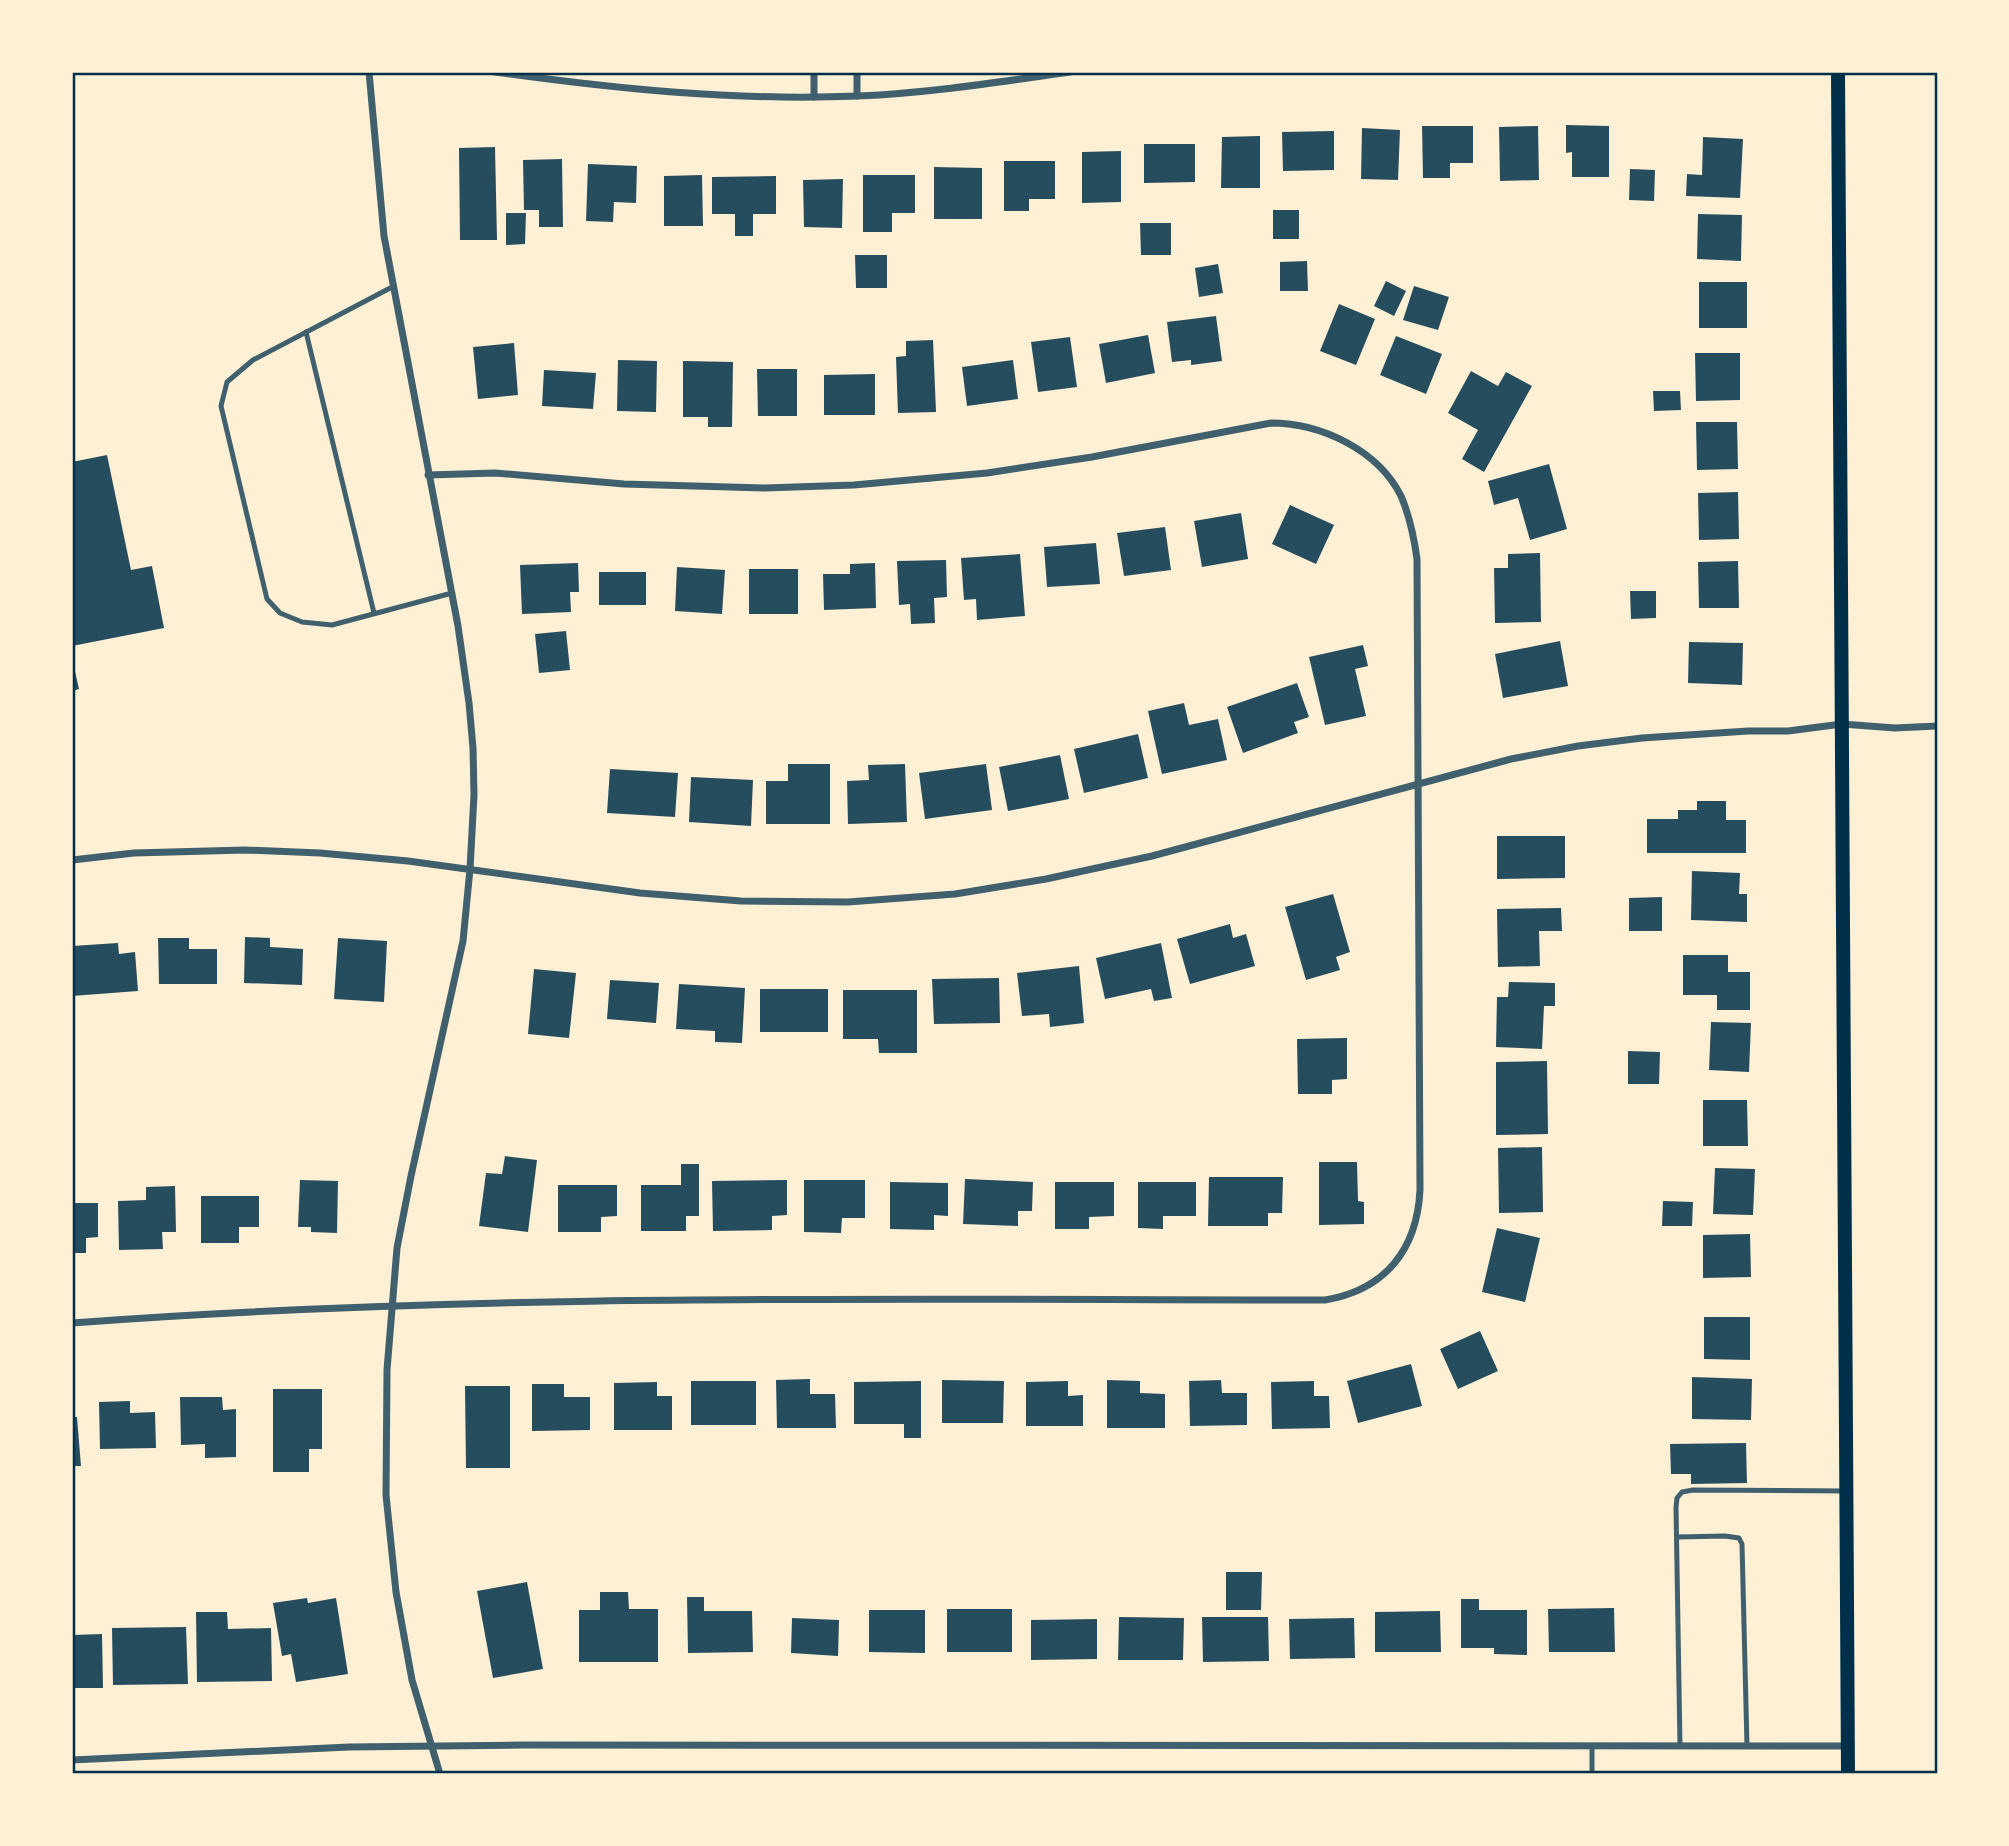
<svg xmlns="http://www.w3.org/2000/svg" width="2009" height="1846" font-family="'Exo 2',sans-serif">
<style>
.building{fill:#264d5e}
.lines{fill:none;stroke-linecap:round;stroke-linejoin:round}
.service{stroke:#3f606c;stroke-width:5}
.minor{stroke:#3f606c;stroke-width:7}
.secondary{stroke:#003049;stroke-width:14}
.neatline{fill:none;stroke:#003049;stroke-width:2.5}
</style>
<rect width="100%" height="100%" fill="#fdf0d5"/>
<g class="building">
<path d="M1566,125l43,1v51h-37v-25l-6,1z"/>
<path d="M1422,126h51v37h-23v15h-27z"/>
<path d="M1538,126l1,54 -39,1 -1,-54z"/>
<path d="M1362,128l38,2 -2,50 -37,-1z"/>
<path d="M1334,131v39l-51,1 -1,-39z"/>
<path d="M1260,136v52h-39l1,-51z"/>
<path d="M1703,137l40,2 -3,59 -54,-2 1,-22 15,1z"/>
<path d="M1144,144h51v38l-51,1z"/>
<path d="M495,147l2,93h-37l-1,-92z"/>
<path d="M1121,151v51l-39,1v-51z"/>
<path d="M562,159l1,68h-24v-17h-15l-1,-50z"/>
<path d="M1004,161h51v38h-26v12h-25z"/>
<path d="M588,164l49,2 -1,37 -22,-1 -1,20 -27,-1z"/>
<path d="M934,167l48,1v51h-48z"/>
<path d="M1630,169l25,1 -1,31 -25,-1z"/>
<path d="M702,175l1,51h-39v-50z"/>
<path d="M863,175h52v38h-23v19h-29z"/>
<path d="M776,176v38h-23v22h-18v-22h-23v-37z"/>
<path d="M843,179l-1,49 -38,-1 -1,-47z"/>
<rect x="1273" y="210" width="26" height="29"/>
<path d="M506,213h20l-1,31 -19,1z"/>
<path d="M1698,214l44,1 -1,46 -44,-2z"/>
<path d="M1140,223h31v32h-30z"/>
<path d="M855,255h32v33h-31z"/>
<path d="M1307,261l1,30h-28v-29z"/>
<path d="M1218,264l5,29 -24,4 -4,-29z"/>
<path d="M1386,281l20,10 -12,25 -20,-10z"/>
<rect x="1699" y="282" width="48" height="46"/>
<path d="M1414,286l35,11 -11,33 -35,-10z"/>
<path d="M1339,304l36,15 -19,46 -36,-14z"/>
<path d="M1216,316l6,45 -31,4v-5l-19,2 -5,-40z"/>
<path d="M1148,335l7,38 -49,10 -7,-39z"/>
<path d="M1396,336l46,18 -16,40 -46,-19z"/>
<path d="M1070,337l7,50 -39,5 -7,-50z"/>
<path d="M933,340l3,72 -38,1 -2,-56 10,-1v-15z"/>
<path d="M514,343l4,52 -40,4 -5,-52z"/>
<path d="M1695,353h45v47l-44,1z"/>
<path d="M618,360l39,1 -1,51 -39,-1z"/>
<path d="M1013,360l5,39 -51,7 -5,-39z"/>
<path d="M683,361l50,1 -1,65h-24v-10h-25z"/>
<path d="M757,369h40v47h-39z"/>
<path d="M544,370l52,3 -3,36 -51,-3z"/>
<path d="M1471,371l27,15 8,-14 26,14 -48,86 -22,-13 16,-29 -30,-17z"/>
<path d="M875,374v41h-51v-40z"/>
<path d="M1653,391h27l1,19 -27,1z"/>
<path d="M1696,422h41l1,47 -41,1z"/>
<path d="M107,455l24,115 21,-4 12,62 -92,18v-184z"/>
<path d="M1549,464l18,65 -37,11 -12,-42 -24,7 -6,-24z"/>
<path d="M1738,492l1,47 -40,1 -1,-47z"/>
<path d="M1290,505l44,20 -18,39 -44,-20z"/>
<path d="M1241,513l7,46 -46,8 -8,-46z"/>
<path d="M1165,527l6,43 -47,6 -7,-43z"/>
<path d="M1096,543l4,41 -53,3 -3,-40z"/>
<path d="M1540,553l1,69 -46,1 -1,-55h14v-14z"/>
<path d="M1020,554l5,62 -48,4 -1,-21 -12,1 -3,-42z"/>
<path d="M946,560l1,37 -13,1 1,25 -24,1 -1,-20 -11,1 -2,-44z"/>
<path d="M1738,561l1,47h-40l-1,-46z"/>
<path d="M578,563l1,29h-9l1,20 -49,2 -2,-49z"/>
<path d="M875,563l1,45 -52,2 -1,-36h27v-10z"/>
<path d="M677,567l48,3 -3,44 -47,-3z"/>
<rect x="749" y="569" width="49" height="45"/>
<rect x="599" y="572" width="47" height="33"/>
<path d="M1630,591h26v27l-25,1z"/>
<path d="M566,631l4,39 -31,3 -4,-39z"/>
<path d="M1560,641l8,45 -65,12 -8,-44z"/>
<path d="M1689,642l54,1 -1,42 -54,-2z"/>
<path d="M1363,645l5,21 -13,3 11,47 -41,9 -16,-68z"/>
<path d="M72,658l7,31 -7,2z"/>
<path d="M1297,683l12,34 -15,5 4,11 -55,20 -16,-46z"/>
<path d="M1184,703l5,22 29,-6 9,41 -65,14 -14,-63z"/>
<path d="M1138,734l10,44 -64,15 -10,-44z"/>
<path d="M1060,755l9,44 -61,12 -9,-44z"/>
<path d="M788,764h42v60h-64v-43h22z"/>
<path d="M905,764l2,58 -59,2 -1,-43 22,-1 -1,-15z"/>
<path d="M986,764l6,46 -67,9 -6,-46z"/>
<path d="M610,769l68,4 -3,44 -68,-4z"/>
<path d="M691,777l62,3 -2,46 -62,-4z"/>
<path d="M1697,801h29v19h20v33h-99v-34h31v-9h19z"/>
<path d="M1497,836h68v42l-68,1z"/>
<path d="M1692,871l48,2 -1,21h8v28l-56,-2z"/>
<path d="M1333,894l17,58 -14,5 4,13 -34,10 -21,-73z"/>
<path d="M1662,897v34h-33v-33z"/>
<path d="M1561,908l1,23h-23l1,35 -42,1 -1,-58z"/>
<path d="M1230,924l3,14 13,-4 9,32 -65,18 -13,-45z"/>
<path d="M245,937l25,1v9l33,2 -1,36 -58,-2z"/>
<path d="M158,938h31v11h28v35h-58z"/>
<path d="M338,938l49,3 -3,61 -50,-3z"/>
<path d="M118,943l1,11 16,-2 3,39 -66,5v-50z"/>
<path d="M1161,943l11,55 -18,3 -3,-12 -46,10 -9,-41z"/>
<path d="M1683,955h45v17h22v38h-33v-15h-34z"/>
<path d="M1079,966l5,57 -34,4 -1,-13 -27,2 -5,-43z"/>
<path d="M534,969l42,4 -7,65 -41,-4z"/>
<path d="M999,978l1,45 -66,1 -2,-45z"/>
<path d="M610,980l49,3 -3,40 -49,-4z"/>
<path d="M1509,982l46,1v23h-11l-2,43 -46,-2 1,-50h11z"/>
<path d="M679,984l66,4 -3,55 -27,-1v-11l-39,-2z"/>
<rect x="760" y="989" width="68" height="43"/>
<path d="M843,990h74v63h-38l-1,-14h-35z"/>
<path d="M1711,1022l40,1 -2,49 -40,-2z"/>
<path d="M1347,1038v41l-15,1v14h-34l-1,-55z"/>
<path d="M1628,1051l32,1 -1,32h-31z"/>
<path d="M1547,1061l1,73 -52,1v-73z"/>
<path d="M1703,1100h44l1,46h-45z"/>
<path d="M1542,1147l1,65 -44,1 -1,-65z"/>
<path d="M505,1156l32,4 -9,72 -49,-6 7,-53 16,1z"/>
<path d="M1319,1162h38l1,39 6,1v22l-45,1z"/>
<path d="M681,1164h18v52h-13v15h-45v-46h40z"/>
<path d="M1715,1168l40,1 -2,46 -40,-1z"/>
<path d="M1209,1177h74l-1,36h-14v13h-60z"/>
<path d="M965,1179l68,3 -1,29h-14v15l-55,-2z"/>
<path d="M300,1180l38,1 -1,52 -26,-1v-5h-13z"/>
<path d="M787,1180v35l-15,1v14l-59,1 -1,-50z"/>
<path d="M804,1180h61v38h-23l-1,15 -37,-1z"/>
<path d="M890,1182l58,1v33l-14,-1v15l-44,-1z"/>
<path d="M1055,1182h59v34l-25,1v12h-34z"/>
<path d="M1138,1182h58v34h-33v13l-25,-1z"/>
<path d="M558,1185h59v31l-16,1v15h-43z"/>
<path d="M175,1186l1,46h-14l1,17 -44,1 -1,-49 28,-1v-13z"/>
<path d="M201,1196h58v31h-20v16h-38z"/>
<path d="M1663,1201l30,1 -1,24h-30z"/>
<path d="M72,1203h26v34l-12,1v15h-14z"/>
<path d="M1497,1228l43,10 -15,64 -43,-10z"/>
<path d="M1750,1234l1,43 -48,1v-43z"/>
<path d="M1704,1317h46v43l-46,-1z"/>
<path d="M1480,1331l18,40 -40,18 -18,-40z"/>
<path d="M1411,1364l11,42 -64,17 -11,-42z"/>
<path d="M1692,1377l60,2 -1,41 -59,-1z"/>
<path d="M810,1379v15h25l1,34h-59l-1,-48z"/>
<path d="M942,1380l62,1 -1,42h-61z"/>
<path d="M1107,1380l33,1v12l25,1v34h-58z"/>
<path d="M1221,1380l1,13h25v32l-57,1 -1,-45z"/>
<rect x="691" y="1381" width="65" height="44"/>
<path d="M921,1381v57h-17v-14h-50v-42z"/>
<path d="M1068,1381v15l15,-1v31h-57v-44z"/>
<path d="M1314,1381v15h15l1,32 -58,1 -1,-47z"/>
<path d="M657,1382v14h15v34h-58v-47z"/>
<path d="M532,1384h32v13h26v33l-58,1z"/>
<path d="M465,1386h45v82h-44z"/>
<path d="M273,1389h49v60h-13v23h-36z"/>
<path d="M180,1397h42l1,13 13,-1v48l-31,1v-14l-24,1z"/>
<path d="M130,1401v12l25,-1 1,36 -56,1 -1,-47z"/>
<path d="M72,1417h5l4,49h-9z"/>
<path d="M1746,1443l1,40 -56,1v-10h-20l-1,-30z"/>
<path d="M1226,1572h36l-1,38h-35z"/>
<path d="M527,1582l16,87 -50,9 -16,-87z"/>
<path d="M600,1592h28l1,17h29v53h-79v-52h21z"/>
<path d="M687,1597h17v14h48l1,41 -65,1z"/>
<path d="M307,1598l1,5 28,-5 12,76 -52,8 -5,-28 -9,2 -9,-53z"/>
<path d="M1461,1599h18v11h48v45l-33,-1v-6h-33z"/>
<path d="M1614,1608l1,44h-66l-1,-43z"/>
<rect x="947" y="1609" width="65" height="43"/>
<path d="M869,1610h56v43l-56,-1z"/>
<path d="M1440,1611l1,41h-66v-40z"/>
<path d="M196,1612h31l1,17 43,-1 1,53 -75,1z"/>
<path d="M1119,1617l65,1 -1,42h-65z"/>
<path d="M1202,1617h66l1,44 -66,1z"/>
<path d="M792,1618l47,2 -1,36 -47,-3z"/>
<path d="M1354,1618l1,40 -65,1 -1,-40z"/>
<path d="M1097,1619v40l-66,1v-40z"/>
<path d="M186,1627l2,57 -75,1 -1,-57z"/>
<path d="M102,1634l1,54h-31v-53z"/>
</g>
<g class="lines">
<g class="service">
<path d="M394,286l-141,74 -26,22 -6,24 46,193 13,14 22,9 30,3 120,-32"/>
<path d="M306,332l68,281"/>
<path d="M1677,1537l48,-1 14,2 3,6 5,202"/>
<path d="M1592,1746v28"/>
<path d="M1680,1746l-4,-239 1,-9 5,-6 11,-2 153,1"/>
</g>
<g class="minor">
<path d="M369,72l15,164 74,390 11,77 4,45 1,47 -4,74 -7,72 -52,235 -14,72 -10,122 -1,125 10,97 16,88 28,94"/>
<path d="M495,72c121,17 241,29 363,24 71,-3 141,-14 212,-24"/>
<path d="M814,72v25"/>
<path d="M857,72v24"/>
<path d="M72,860l62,-7 111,-3 75,3 88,8 232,32 101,8 107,1 107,-8 91,-15 106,-23 359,-97 67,-13 64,-8 106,-7h40l54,-7 53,4 42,-2"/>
<path d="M72,1323c416,-31 835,-23 1253,-23 60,-10 92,-50 95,-110l-3,-631c-3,-22 -7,-42 -16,-63 -23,-46 -80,-73 -130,-73l-179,34 -105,16 -133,12 -89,3 -141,-4 -129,-11 -67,2"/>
<path d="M72,1760l277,-13 174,-2 1325,1"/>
</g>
<path class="secondary" d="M1838,72l10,1702"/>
</g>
<rect width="2009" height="1846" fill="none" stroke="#fdf0d5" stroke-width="147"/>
<rect x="74" y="74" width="1862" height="1698" class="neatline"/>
</svg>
